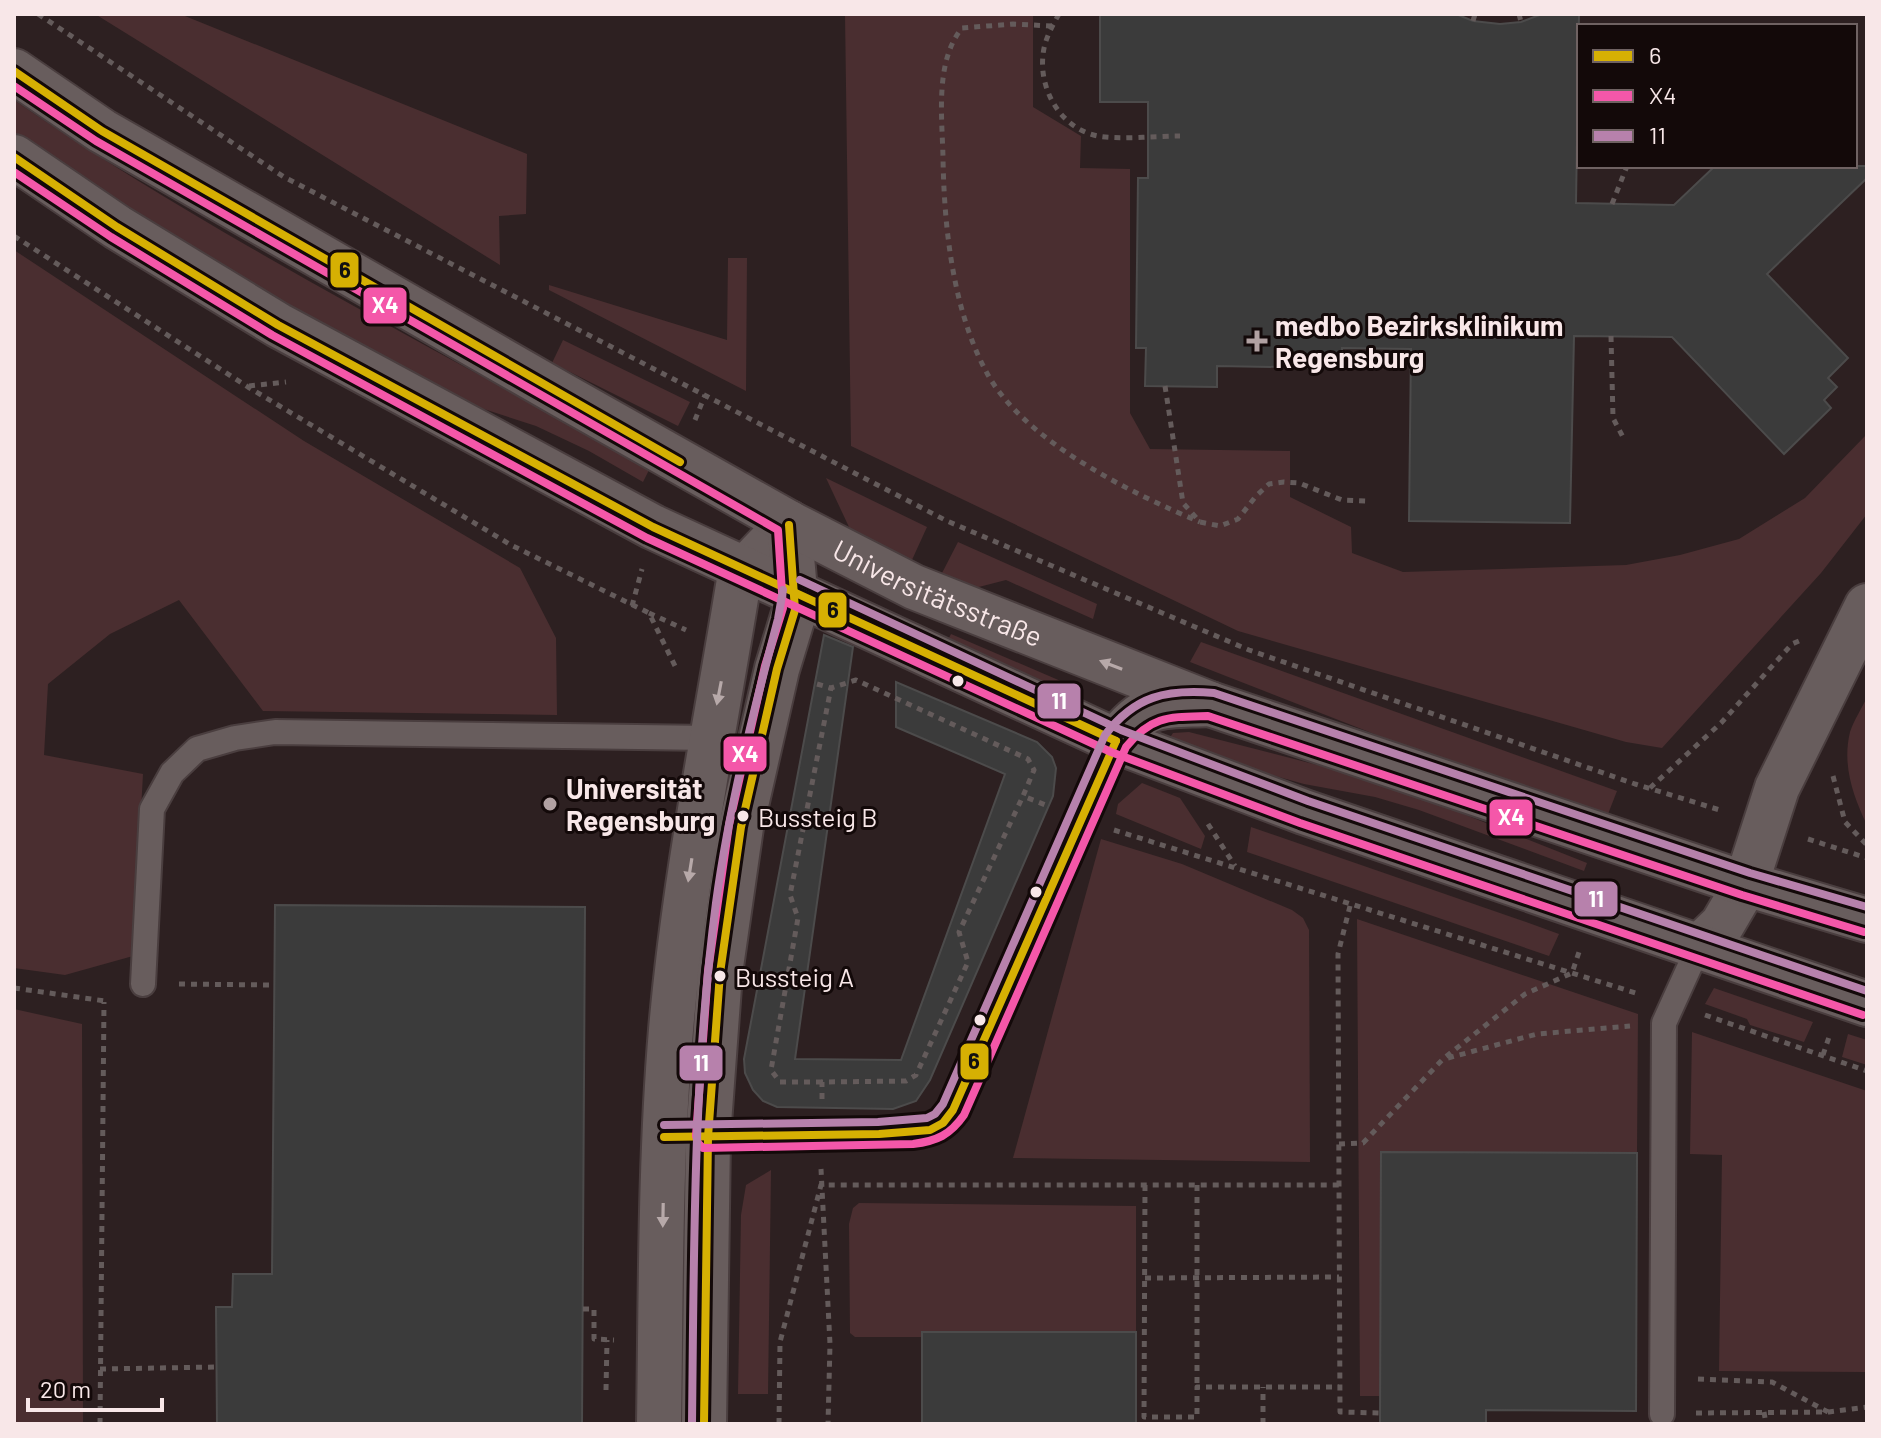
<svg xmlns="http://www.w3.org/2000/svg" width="1881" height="1438" font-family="Barlow,sans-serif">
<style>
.green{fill:#4a2e30}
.building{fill:#3b3b3b;stroke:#4c4b4b;stroke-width:2}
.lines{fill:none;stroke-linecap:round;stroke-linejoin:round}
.service-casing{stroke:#4a3e3f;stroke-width:28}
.minor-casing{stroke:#4a3e3f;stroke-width:48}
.tertiary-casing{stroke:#4a3e3f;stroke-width:48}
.path{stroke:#645b5b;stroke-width:5;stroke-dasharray:6 6;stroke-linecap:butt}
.service{stroke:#685d5d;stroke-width:24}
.minor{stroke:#685d5d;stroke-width:44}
.tertiary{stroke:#685d5d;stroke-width:44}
.bus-1-casing{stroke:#130909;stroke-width:14}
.bus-2-casing{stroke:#130909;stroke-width:14}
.bus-3-casing{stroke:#130909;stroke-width:14}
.bus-1{stroke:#d6b003;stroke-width:8}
.bus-2{stroke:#f457a9;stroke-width:8}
.bus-3{stroke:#b781ac;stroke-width:8}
.oneway{fill:#b7a9a9}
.poi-dot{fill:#b1a1a2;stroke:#130909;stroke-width:3}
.bus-dot{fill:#f8e7e8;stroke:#130909;stroke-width:3}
.labels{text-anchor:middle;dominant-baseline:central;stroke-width:6;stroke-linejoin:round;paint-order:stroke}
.bus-label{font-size:26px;fill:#f8e7e8;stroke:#130909;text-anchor:start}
.poi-label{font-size:28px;font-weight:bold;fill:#f8e7e8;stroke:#130909;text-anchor:start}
.street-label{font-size:28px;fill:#f8e7e8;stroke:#130909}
.line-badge{stroke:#130909;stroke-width:3}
.badge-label{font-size:22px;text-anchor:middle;font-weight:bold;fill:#fff}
.pale-badge-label{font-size:22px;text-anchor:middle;font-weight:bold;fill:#111}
</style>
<rect width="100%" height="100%" fill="#2d2021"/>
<g class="green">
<path d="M95,14h85l347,140 -1,60 -27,2 1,49z"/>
<path d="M845,14h188v93l48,29 -1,32 50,1v244l20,36 140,2v46l61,30 1,26 51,19 223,-7 54,-10 59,-16 66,-41 62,-64v80l-46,59 -159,175 -36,-6 -388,-111 -387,-185z"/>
<path d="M14,100c109,75 223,141 338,205 99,55 198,109 300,159l-9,18 -54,-31 -53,-25 -80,-26 -226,-125 -216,-135z"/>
<path d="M14,250l290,191 216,127 36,70 1,77 -294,-4 -84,-111 -69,34 -62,50 -4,71 99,19 -10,182 -68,19 -51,-7z"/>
<path d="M728,258h19l-1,133 -197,-101v-5l178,55z"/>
<path d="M563,340l127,62 -12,24 -126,-63z"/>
<path d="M826,478l101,49 -16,35 -55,-20z"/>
<path d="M958,542l139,62 -4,15 -87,-39 -35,9 -29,-16z"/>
<path d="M951,634l126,54 -5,13 -127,-55z"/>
<path d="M1201,642l416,149 -9,23 -221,-75 -197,-77z"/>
<path d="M1867,697v128c-14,-29 -25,-60 -17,-93 4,-12 12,-24 17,-35z"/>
<path d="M1189,732l140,36 76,23 182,72 -3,8 -165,-61 -44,-13 -71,-13 -43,-12 -92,-33 4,-6z"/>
<path d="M1142,783l38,15 25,38 -4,13 -85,-35 2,-10z"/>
<path d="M1251,827l272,94 36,13 -10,22 -302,-104z"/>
<path d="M1101,839l81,25 110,46 11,8 6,12 1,232 -297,-4z"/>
<path d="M1357,919l281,95 -1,139 -256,-1 -1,244h-20z"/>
<path d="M1714,988l99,34 -9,20 -54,-17 -3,-6 -42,-15z"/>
<path d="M14,1009l68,15 1,400h-69z"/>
<path d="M1692,1032l175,59v281l-148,-1 3,-216 -32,-1z"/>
<path d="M1848,1034l19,6v25l-25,-8z"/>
<path d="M771,1170l-3,224h-30l3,-179 5,-30z"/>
<path d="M859,1203l277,3v126h-213l-1,5h-67l-5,-4 -1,-109 4,-16z"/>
</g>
<g class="building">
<path d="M1100,14h356l17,7 27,3 21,-2 21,-8h37l-3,189 98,2 41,-39h152v12l-100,96 81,84 -20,20 9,9 -13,13 7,8 -47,46 -112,-117 -98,-1 -4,187 -161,-2 2,-172 -69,-1v20l-125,-2v21l-72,-1 1,-38h-10l2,-170h10v-76h-48z"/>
<path d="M824,635l29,12 -58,412 106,1 104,-286 -109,-47v-45l141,60 15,15 4,11 -3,28 -123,284 -14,21 -23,8 -116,-2 -14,-6 -10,-11 -8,-17 -1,-14z"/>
<path d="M275,905l310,2 -3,517h-365l-1,-117h16l1,-33h39z"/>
<path d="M1381,1152l256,1 -1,258 -150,-1v14h-106z"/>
<rect x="922" y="1332" width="214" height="92"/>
</g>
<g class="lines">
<g class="service-casing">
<g id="service">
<path d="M143,984l9,-175 20,-36 25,-24 38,-11 40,-6 436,6"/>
<path d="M708,1137l205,-5 17,-2 13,-7 10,-13 163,-369"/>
<path d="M1662,1414l2,-391 34,-75"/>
</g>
</g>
<g class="minor-casing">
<g id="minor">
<path d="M1116,741c30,-41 46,-35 94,-37"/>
<path d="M1698,948l24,-23 24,-41"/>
<path d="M659,1424c2,-131 1,-263 12,-394 13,-150 43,-296 67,-444l7,-17 44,-46"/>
<path d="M704,1424l4,-287 12,-164 21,-146 36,-158 18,-59v-19l-6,-68"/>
</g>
</g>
<g class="tertiary-casing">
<g id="tertiary">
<path id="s1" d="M14,71l88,60 460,264 227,128 125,64 296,117 536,180 121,36"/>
<path d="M14,157l103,70 161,98 375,202 463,214 188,71 563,192"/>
<path d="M1746,884l31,-96 90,-182"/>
</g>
</g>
<g class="path">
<path d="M38,14l246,163 663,344 302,129 386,134 88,27"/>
<path d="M1059,14c-7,12 -15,27 -16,41 -4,35 18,74 55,81 23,4 57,0 82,0"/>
<path d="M1519,14l2,8"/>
<path d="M1473,21l2,-7"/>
<path d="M1052,26l-39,-2 -51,4c-27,33 -20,88 -19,129 1,71 10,155 45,218 38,67 143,118 212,147"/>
<path d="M1612,204l15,-38"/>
<path d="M14,236l234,151 263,158 138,68 28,57"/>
<path d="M1611,336l2,82 12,23"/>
<path d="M249,386l37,-4"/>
<path d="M1165,386l18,117 17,19 20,4 18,-7 18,-23 13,-12 15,-2 15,1 43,17 25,1"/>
<path d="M695,420l10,-25"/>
<path d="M632,606l10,-37"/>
<path d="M649,613l37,17"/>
<path d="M817,684l14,4 25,-8 172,79 6,11 -11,26 25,10"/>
<path d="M1833,776l12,46 22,23"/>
<path d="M1650,788l71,-65 71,-79 7,-3"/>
<path d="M1208,824l27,42"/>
<path d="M1114,830l525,164"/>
<path d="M1808,839l59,19"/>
<path d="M1350,906l-12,48 2,458 40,1"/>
<path d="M179,984l95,1"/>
<path d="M14,988l91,13"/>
<path d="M1705,1015l162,56"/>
<path d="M1823,1055l6,-18"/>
<path d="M1448,1058l89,-24 93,-8"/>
<path d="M822,1082h-42l-9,-12 27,-152 -8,-23 41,-207"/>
<path d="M822,1099v-17l84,-1 10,-6 52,-113 -9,-30 64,-136"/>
<path d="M1339,1144l24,-1 80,-84 82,-65 47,-21 7,-21"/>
<path d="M821,1169l9,175 -2,80"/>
<path d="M1145,1185l-1,232h53v-30h142"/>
<path d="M1197,1185v202"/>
<path d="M1145,1278l194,-1"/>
<path d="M583,1309h11v30l20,1"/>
<path d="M100,1369l117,-2"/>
<path d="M1698,1379l74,3 56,30"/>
<path d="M606,1390l1,-50"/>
<path d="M1764,1412l2,12"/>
<path d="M1696,1413l133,-1 38,-5"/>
<path d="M100,1424l4,-422"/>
<path d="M779,1424l1,-82 41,-157h518"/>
<path d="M1263,1424v-37"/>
</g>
<use href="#service" class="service"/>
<use href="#minor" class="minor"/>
<use href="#tertiary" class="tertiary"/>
<g class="bus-1-casing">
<g id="bus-1">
<path d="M14,71l88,60 578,331"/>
<path d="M14,157l103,70 161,98 375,202 463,214"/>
<path d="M664,1137l215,-3 51,-4 13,-7 10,-13 163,-369"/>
<path d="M704,1424l4,-287 12,-164 21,-146 36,-158 18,-59 -6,-85"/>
</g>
</g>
<g class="bus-2-casing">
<g id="bus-2">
<path d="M14,86l82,55 682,389 5,78 -18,58 -36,159 -21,146 -12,165 2,7 5,5 210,-4c24,-3 37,-9 51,-29l162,-368c26,-32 44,-30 82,-31l534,179 122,37"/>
<path d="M14,172l97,65 161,98 375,203 464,214 189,71 563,192"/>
</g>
</g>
<g class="bus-3-casing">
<g id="bus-3">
<path d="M800,580l321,150 187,71 559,190"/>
<path d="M664,1125l214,-3 49,-4 8,-4 8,-10 162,-369c30,-39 61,-46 109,-42l536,180 117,34"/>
<path d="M692,1424c2,-174 1,-348 24,-521 13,-96 37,-190 62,-284l5,-29"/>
</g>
</g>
<use href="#bus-1" class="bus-1"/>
<use href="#bus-2" class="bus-2"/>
<use href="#bus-3" class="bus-3"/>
</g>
<defs><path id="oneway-solid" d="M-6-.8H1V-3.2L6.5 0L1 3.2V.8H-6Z" transform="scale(2)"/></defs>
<g class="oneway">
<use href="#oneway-solid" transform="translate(1111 665) rotate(-159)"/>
<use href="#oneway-solid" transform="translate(719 693) rotate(101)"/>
<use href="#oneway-solid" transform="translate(690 870) rotate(99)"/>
<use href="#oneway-solid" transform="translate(663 1215) rotate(91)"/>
</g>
<g class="poi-dot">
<path d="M1253 329h8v8h8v8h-8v8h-8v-8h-8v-8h8z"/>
<circle cx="550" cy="804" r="8"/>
</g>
<g class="bus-dot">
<circle cx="958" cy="681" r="7"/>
<circle cx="743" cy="816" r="7"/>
<circle cx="1036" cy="892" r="7"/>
<circle cx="720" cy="976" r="7"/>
<circle cx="980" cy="1020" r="7"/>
</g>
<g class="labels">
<g class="bus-label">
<text x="758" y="816">Bussteig B</text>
<text x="735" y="976">Bussteig A</text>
</g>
<g class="poi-label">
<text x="1275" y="325">medbo Bezirksklinikum<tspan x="1275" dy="32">Regensburg</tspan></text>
<text x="566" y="788">Universität<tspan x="566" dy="32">Regensburg</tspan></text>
</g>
<g class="street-label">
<text stroke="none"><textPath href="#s1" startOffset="1062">Universitätsstraße</textPath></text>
</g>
</g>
<g class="line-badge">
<rect x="329" y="251" width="31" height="38" rx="8" fill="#d6b003"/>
<rect x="362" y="286" width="46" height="39" rx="8" fill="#f457a9"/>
<rect x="817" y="591" width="31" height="38" rx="8" fill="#d6b003"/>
<rect x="1036" y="682" width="46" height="38" rx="8" fill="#b781ac"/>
<rect x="722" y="735" width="46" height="38" rx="8" fill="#f457a9"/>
<rect x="1488" y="798" width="46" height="39" rx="8" fill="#f457a9"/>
<rect x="1573" y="880" width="46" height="38" rx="8" fill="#b781ac"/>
<rect x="959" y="1042" width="31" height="39" rx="8" fill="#d6b003"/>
<rect x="678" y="1044" width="46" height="38" rx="8" fill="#b781ac"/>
</g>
<g class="badge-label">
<text x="385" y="313">X4</text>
<text x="1059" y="709">11</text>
<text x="745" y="762">X4</text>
<text x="1511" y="825">X4</text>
<text x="1596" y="907">11</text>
<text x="701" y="1071">11</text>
</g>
<g class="pale-badge-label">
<text x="345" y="278">6</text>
<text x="833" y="618">6</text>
<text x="974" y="1069">6</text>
</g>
<rect width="1881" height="1438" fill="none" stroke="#f8e7e8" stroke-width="32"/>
<rect x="1577" y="24" width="280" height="144" fill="#130909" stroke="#6f6262" stroke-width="2"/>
<rect x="1593" y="50" width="40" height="12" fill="#d6b003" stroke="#6f6262" stroke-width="2"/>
<text x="1649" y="64" font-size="24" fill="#f8e7e8">6</text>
<rect x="1593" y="90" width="40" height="12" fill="#f457a9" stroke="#6f6262" stroke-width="2"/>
<text x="1649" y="104" font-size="24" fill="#f8e7e8">X4</text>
<rect x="1593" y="130" width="40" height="12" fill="#b781ac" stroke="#6f6262" stroke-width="2"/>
<text x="1649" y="144" font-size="24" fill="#f8e7e8">11</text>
<path d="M28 1398v12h134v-12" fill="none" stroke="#f8e7e8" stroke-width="4"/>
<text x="40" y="1398" font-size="24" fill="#f8e7e8" stroke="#130909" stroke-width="6" paint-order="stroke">20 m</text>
</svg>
